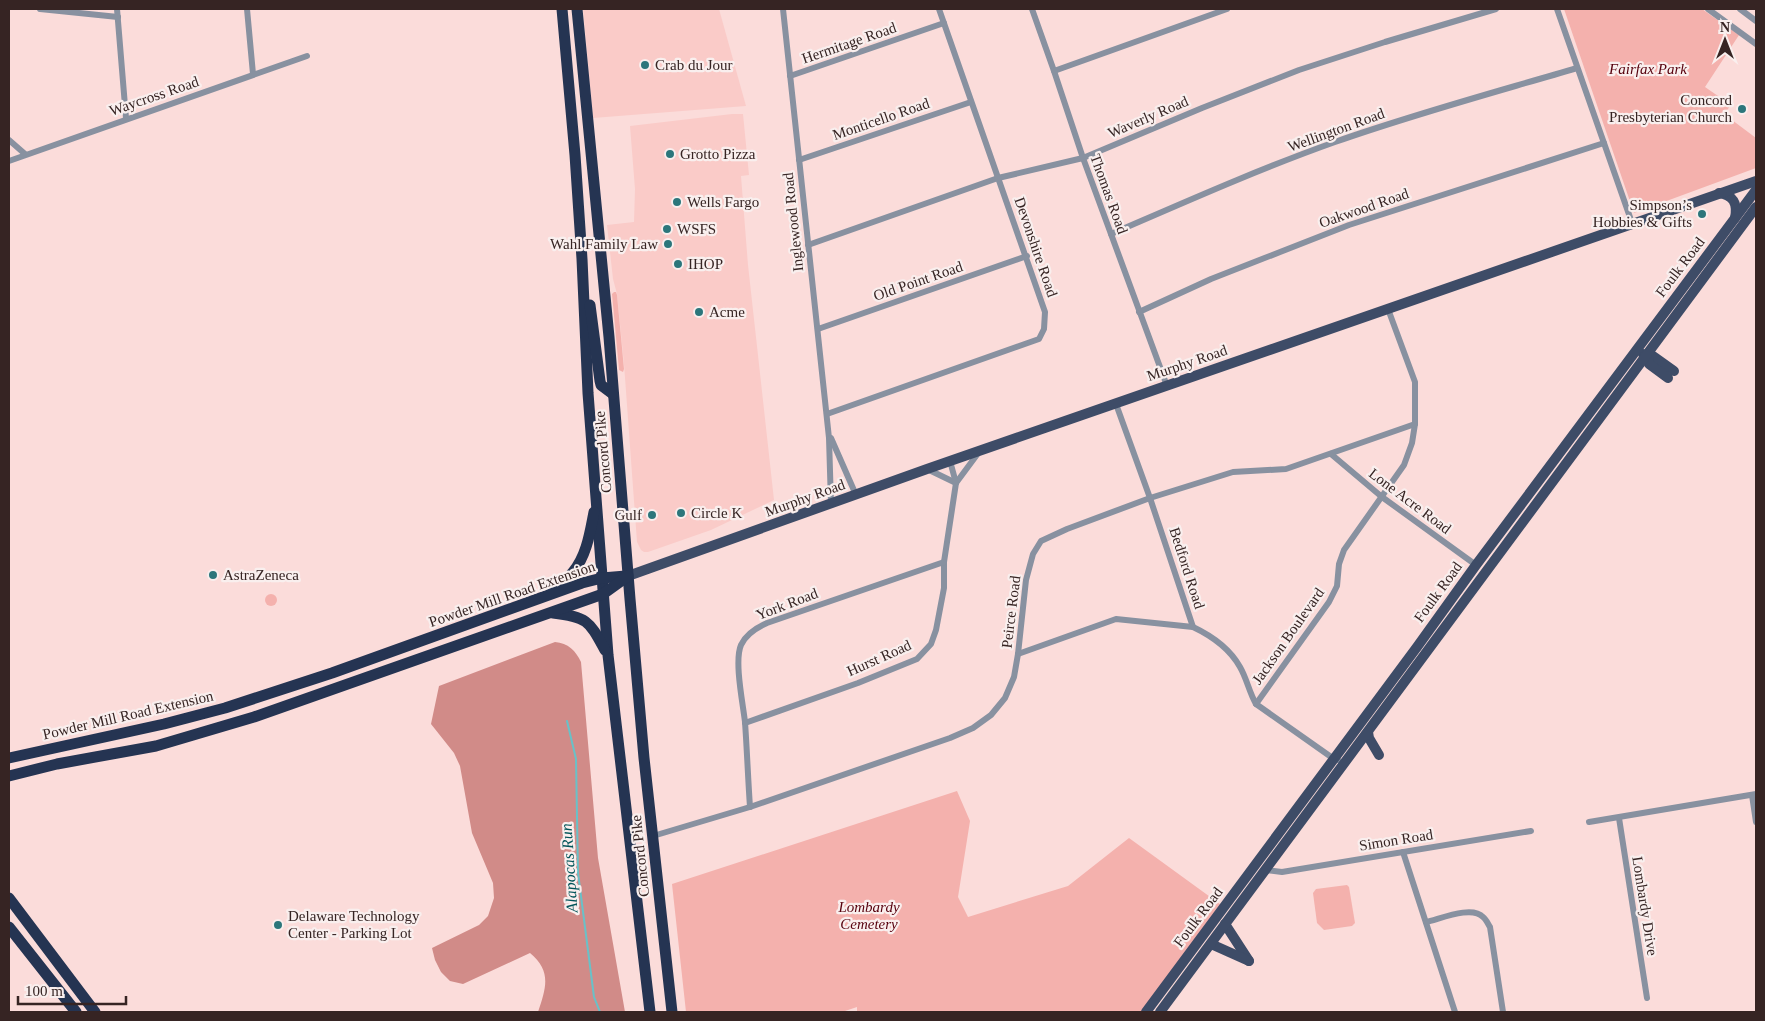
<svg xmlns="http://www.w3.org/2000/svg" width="1765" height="1021" font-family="Georgia,serif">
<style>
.built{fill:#facbc8}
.green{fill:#f4b1ad}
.forest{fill:#d18b88}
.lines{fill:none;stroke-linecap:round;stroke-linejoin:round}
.stream{stroke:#69c1c8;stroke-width:2}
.street{stroke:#8891a0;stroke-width:6}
.primary{stroke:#3e4c67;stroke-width:10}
.highway{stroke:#253452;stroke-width:11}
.poi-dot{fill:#2c767b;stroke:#f9efee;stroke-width:2}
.labels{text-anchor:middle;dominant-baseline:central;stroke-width:4.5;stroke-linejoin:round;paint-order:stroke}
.street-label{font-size:15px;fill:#362423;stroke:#f9efee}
.poi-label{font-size:15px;fill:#362423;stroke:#f9efee;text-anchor:start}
.park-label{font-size:15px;font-style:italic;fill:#57010d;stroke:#f9efee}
.water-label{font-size:16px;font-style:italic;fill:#005459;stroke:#f9efee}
</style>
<rect width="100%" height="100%" fill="#fbdcda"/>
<g class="built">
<path d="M583,9h136l27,97 -153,12z"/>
<path d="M732,114h11l6,61 -8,1 7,89 26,235 -63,30 -63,22h-4l-3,-2 -4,-8 -13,-178 -7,-70 -4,-15 -6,-54 27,-3 1,-33 -5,-63z"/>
</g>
<g class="green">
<path d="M1564,9h138l37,26 -34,52 26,18 -7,9 32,24v30l-122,45z"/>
<path d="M614,292h2l1,3 7,74 -1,3 -4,-2 -7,-76z"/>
<circle cx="271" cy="600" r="6"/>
<path d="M957,791l13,30 -12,76 10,20 100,-31 61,-48 95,69 -78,105h-289v-5l-15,5h-156l-14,-128z"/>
<path d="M1347,885l2,2 6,36 -3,3 -28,4 -7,-7 -4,-30 3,-4z"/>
</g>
<path class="forest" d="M555,642c13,1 21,9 26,20l17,196 27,154h-87c8,-24 14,-41 -8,-59l-67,31 -13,-3 -9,-9 -6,-12 -3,-12 47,-23 9,-9 6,-18 -1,-15 -21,-50 -12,-67 -6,-13 -23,-29 8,-38z"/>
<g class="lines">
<path class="stream" d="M567,721l9,38 2,114 16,124 6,15"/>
<g class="street">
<path d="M40,9l78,8"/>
<path d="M117,9l9,109"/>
<path d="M247,9l6,65"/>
<path d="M783,9l46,429 2,66"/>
<path d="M1032,9l22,62 29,87 84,228"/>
<path d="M1557,9l75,214"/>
<path d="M1708,9l48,35"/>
<path d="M1740,9l16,12"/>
<path d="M1054,71l173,-62"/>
<path d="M790,76l154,-53"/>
<path d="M9,140l16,14"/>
<path d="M799,160l172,-58"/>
<path d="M9,161l298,-105"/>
<path d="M1111,234c74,-32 148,-65 224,-92 79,-28 161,-50 242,-74"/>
<path d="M808,245l190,-67 85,-20 119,-50 97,-38 86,-28 111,-33"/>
<path d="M1139,312l72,-33 138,-54 255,-82"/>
<path d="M818,329l209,-73"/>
<path d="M1116,404l34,94 43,129c19,9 37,22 47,40 7,12 9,25 16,37l78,55 4,1"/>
<path d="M827,414l212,-75 5,-10 1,-17 -106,-303"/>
<path d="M831,438l25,57"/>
<path d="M1331,454l51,43 94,68"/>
<path d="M927,469l29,14"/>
<path d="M956,483l23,-31"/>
<path d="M1018,654l98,-35 77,8"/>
<path d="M1256,704l73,-102 8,-16 2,-22 5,-14 60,-85 8,-22 3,-19v-42l-27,-73"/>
<path d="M745,723l113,-40 59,-24 14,-15 5,-14 8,-42v-26l12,-79 -6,-22"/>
<path d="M1752,795l4,27"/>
<path d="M750,807c-2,-28 -3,-57 -5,-85 -2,-18 -11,-61 -4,-77 5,-11 15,-17 26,-22l177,-61"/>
<path d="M1619,818l28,180"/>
<path d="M1589,822l167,-28"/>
<path d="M653,836l97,-29 200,-69 23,-10 18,-13 14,-17 9,-21 4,-23 8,-74 7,-26 8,-13 26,-12 83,-31 83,-26 53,-3 129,-45"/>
<path d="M1403,852l52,160"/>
<path d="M1265,870l17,2 249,-41"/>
<path d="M1426,922c14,-3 46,-17 57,-5 3,2 5,7 7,10l13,85"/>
</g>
<g class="primary">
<path d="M1719,193c14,2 19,10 16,25"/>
<path d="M1643,354l5,3 5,-1 21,15"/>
<path d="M1648,357l1,7 19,14"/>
<path d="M628,576l299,-107 829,-288"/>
<path d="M1368,732l1,6 10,17"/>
<path d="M1225,924l24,37"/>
<path d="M1211,944l38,17"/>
<path d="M1146,1012l271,-365 59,-82 280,-375"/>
<path d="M1160,1012l596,-805"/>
</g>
<g class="highway">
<path d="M562,9l13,146 7,104 6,134 20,262 42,357"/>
<path d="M577,9l32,328 21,262 14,159 28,254"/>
<path d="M590,305l10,76 1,4 12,9"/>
<path d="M552,590c7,-6 16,-11 21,-18 14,-17 17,-40 21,-60"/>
<path d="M553,613c35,4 36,8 52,37"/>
<path d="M9,758l155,-34 61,-16 107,-35 250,-90 20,-5 24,-2"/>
<path d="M9,776l48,-12 99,-18 98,-29 349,-123 25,-18"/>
<path d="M9,898l86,114"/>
<path d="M9,927l67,85"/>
</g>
</g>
<g class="poi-dot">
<circle cx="645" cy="65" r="5"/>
<circle cx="1742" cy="109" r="5"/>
<circle cx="670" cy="154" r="5"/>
<circle cx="677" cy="202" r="5"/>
<circle cx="1702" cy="214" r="5"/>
<circle cx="667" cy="229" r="5"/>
<circle cx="668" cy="244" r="5"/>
<circle cx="678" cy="264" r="5"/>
<circle cx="699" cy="312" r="5"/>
<circle cx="681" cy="513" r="5"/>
<circle cx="652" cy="515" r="5"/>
<circle cx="213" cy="575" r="5"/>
<circle cx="278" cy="925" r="5"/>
</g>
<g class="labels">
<g class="street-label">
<text transform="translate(849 43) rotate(-19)">Hermitage Road</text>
<text transform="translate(154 96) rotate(-19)">Waycross Road</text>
<text transform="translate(1148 117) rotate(-23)">Waverly Road</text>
<text transform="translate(881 119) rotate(-19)">Monticello Road</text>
<text transform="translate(1336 130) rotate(-20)">Wellington Road</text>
<text transform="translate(1109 194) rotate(70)">Thomas Road</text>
<text transform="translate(1364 208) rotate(-19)">Oakwood Road</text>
<text transform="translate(793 222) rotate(-96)">Inglewood Road</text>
<text transform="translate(1036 247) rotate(71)">Devonshire Road</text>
<text transform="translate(1680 267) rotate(-53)">Foulk Road</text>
<text transform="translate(918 281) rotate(-19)">Old Point Road</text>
<text transform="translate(1187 363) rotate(-19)">Murphy Road</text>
<text transform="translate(603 452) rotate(-95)">Concord Pike</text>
<text transform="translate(805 498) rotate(-20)">Murphy Road</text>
<text transform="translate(1410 501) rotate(37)">Lone Acre Road</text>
<text transform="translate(1187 568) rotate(72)">Bedford Road</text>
<text transform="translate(1438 592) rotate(-54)">Foulk Road</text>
<text transform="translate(512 594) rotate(-19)">Powder Mill Road Extension</text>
<text transform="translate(787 604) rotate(-21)">York Road</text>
<text transform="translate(1011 612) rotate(-83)">Peirce Road</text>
<text transform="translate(1288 636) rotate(-55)">Jackson Boulevard</text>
<text transform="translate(879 658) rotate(-24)">Hurst Road</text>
<text transform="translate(128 715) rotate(-13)">Powder Mill Road Extension</text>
<text transform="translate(1396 840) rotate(-9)">Simon Road</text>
<text transform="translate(640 856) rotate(-96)">Concord Pike</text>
<text transform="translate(1645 906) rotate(81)">Lombardy Drive</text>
<text transform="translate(1198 917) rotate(-53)">Foulk Road</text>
</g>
<g class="poi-label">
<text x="655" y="65">Crab du Jour</text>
<text x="1732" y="100" text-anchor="end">Concord<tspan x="1732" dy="17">Presbyterian Church</tspan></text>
<text x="680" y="154">Grotto Pizza</text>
<text x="687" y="202">Wells Fargo</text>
<text x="1692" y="205" text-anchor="end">Simpson’s<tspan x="1692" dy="17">Hobbies &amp; Gifts</tspan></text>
<text x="677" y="229">WSFS</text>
<text x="658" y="244" text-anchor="end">Wahl Family Law</text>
<text x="688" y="264">IHOP</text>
<text x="709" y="312">Acme</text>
<text x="691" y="513">Circle K</text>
<text x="642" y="515" text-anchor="end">Gulf</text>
<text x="223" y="575">AstraZeneca</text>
<text x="288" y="916">Delaware Technology<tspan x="288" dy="17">Center - Parking Lot</tspan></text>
</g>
<g class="park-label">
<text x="1648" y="69">Fairfax Park</text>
<text x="869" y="907">Lombardy<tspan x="869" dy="17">Cemetery</tspan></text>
</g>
<g class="water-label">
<text transform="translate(569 868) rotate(-94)">Alapocas Run</text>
</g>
</g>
<rect width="1765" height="1021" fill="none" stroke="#362423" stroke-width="20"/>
<g transform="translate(1725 40)" stroke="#f9efee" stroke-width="4" paint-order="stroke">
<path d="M0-4L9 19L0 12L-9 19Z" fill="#362423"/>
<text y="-8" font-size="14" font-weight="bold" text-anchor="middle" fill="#362423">N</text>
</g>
<path d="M18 996v8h108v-8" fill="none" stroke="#362423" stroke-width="2.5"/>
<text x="25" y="996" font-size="15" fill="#362423" stroke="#f9efee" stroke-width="4" paint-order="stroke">100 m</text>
</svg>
